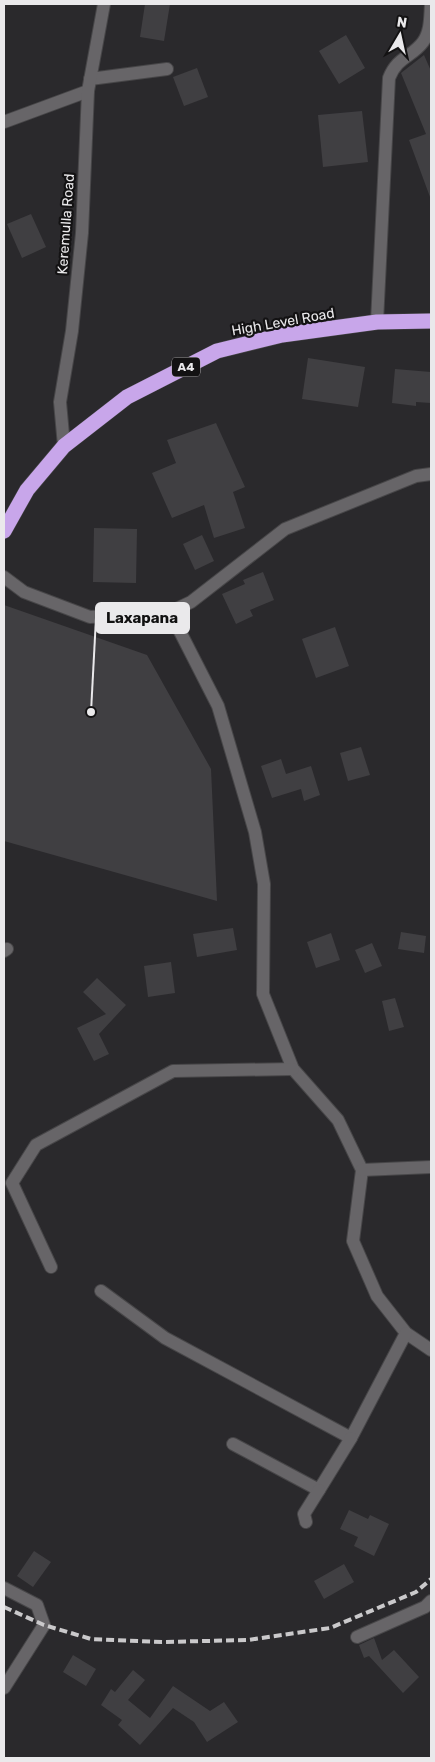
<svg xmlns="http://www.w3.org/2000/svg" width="435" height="1762" font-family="Rubik,sans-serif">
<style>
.building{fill:#403f42}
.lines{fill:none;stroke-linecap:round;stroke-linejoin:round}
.street-casing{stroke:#474648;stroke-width:14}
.highway-casing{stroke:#474648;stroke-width:16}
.street{stroke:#676568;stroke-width:12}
.highway{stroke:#c8a6ea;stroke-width:15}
.rail{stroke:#cac9cb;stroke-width:4;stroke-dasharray:8 4;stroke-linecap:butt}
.labels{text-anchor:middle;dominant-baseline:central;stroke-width:4.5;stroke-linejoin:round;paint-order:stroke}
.shield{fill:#131213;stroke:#aaa8aa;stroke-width:1}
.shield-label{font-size:12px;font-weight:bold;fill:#eae9eb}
.street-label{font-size:14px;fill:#eae9eb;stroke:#131213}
.leader{fill:none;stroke:#eae9eb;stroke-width:2}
.callout-dot{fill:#eae9eb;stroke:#131213;stroke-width:2}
.callout{fill:#eae9eb;stroke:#eae9eb;stroke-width:2}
.callout-label{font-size:15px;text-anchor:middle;font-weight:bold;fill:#111}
</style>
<rect width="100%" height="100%" fill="#2a292c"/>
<g class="building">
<path d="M145,4h25l-6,37 -24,-4z"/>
<path d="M346,35l19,33 -26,16 -20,-33z"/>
<path d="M424,55l7,16 -1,126 -21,-57 17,-6 -25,-61z"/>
<path d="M197,68l11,29 -24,9 -11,-29z"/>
<path d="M362,111l6,51 -45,5 -5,-52z"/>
<path d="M31,214l15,33 -24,11 -15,-34z"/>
<path d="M308,358l57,9 -7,40 -56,-8z"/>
<path d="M395,369l36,3v31l-15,-1v4l-24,-3z"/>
<path d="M216,423l29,64 -12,5 12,36 -31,10 -10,-33 -32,13 -20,-45 24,-10 -9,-23z"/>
<path d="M94,528l43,1 -1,54 -43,-1z"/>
<path d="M202,535l12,26 -19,9 -12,-26z"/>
<path d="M263,572l11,28 -24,10 3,6 -17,8 -14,-30 23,-10 -2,-4z"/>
<path d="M4,605l143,50 64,114 6,132 -213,-60z"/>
<path d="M335,627l14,39 -33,12 -14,-39z"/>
<path d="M361,747l9,28 -22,6 -8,-28z"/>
<path d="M281,759l5,15 25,-8 9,29 -16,6 -3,-12 -29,9 -11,-32z"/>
<path d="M233,928l4,22 -40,7 -4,-23z"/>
<path d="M401,932l25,4 -2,17 -26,-4z"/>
<path d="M331,933l9,27 -24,8 -9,-26z"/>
<path d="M372,943l10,23 -17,7 -10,-23z"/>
<path d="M171,962l4,31 -27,4 -4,-31z"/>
<path d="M97,978l29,27 -27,29 10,20 -15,7 -17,-33 29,-14 -23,-22z"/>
<path d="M395,998l9,29 -15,4 -7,-30z"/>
<path d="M349,1510l19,9 2,-4 19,9 -15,32 -20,-10 4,-9 -18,-8z"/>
<path d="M34,1551l17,11 -18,25 -16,-11z"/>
<path d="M344,1564l10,18 -30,17 -10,-18z"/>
<path d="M374,1638l8,22 12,-10 25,27 -16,16 -34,-37 -5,2 -5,-13z"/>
<path d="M73,1655l23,14 -10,17 -23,-14z"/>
<path d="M133,1670l12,10 -17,20 22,18 23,-32 37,25 14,-9 14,20 -31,20 -13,-20 -21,-14 -33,37 -22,-20 4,-5 -21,-15 10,-16 4,3z"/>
</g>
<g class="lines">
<g class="street-casing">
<g id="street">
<path d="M90,79l77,-10"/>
<path d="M4,122l84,-31"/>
<path d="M377,322l12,-244c8,-21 23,-21 34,-36 8,-11 7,-26 8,-38"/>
<path d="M64,446l-4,-44 12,-71 10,-98 6,-142 16,-87"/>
<path d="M4,577l20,15 66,25 80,-5 21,-10 94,-73 131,-53 15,-2"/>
<path d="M170,612l48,94 37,126 9,52 -1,110 30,75 45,51 24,50 -9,71 24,55 29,37 25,17"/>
<path d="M4,951l3,-2"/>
<path d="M362,1170l69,-3"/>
<path d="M51,1267l-39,-84 24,-38 137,-74 120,-2"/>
<path d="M101,1291l64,47 186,100 55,-105"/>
<path d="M233,1444l86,46 32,-52"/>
<path d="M306,1522l-2,-8 15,-24"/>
<path d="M4,1588l33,17 7,20 -40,63"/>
<path d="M357,1637l68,-30 6,-6"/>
</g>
</g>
<g class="highway-casing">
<path id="highway" d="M4,531l23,-41 37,-44 63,-49 90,-46 65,-16 95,-13 54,-1"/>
</g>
<use href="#street" class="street"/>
<use href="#highway" class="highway"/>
<path class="rail" d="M4,1607l40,18 47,14 71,3 86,-2 82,-12 86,-36 15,-13"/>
</g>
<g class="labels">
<rect class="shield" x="172" y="357.5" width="28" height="19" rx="4"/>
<g class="shield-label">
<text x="186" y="367">A4</text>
</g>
<g class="street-label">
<text transform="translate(66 224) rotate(-86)">Keremulla Road</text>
<text transform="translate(283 322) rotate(-10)">High Level Road</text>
</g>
</g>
<path class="leader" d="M91 712L96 618"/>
<circle class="callout-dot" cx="91" cy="712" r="5"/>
<rect class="callout" x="96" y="603" width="93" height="30" rx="5"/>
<g class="callout-label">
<text x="142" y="623">Laxapana</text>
</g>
<rect width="435" height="1762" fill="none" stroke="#eae9eb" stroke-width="10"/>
<g transform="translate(400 35) rotate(9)" stroke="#131213" stroke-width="4" paint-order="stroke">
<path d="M0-4L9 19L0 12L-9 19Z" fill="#eae9eb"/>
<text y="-8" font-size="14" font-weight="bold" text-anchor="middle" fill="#eae9eb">N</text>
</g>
</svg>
